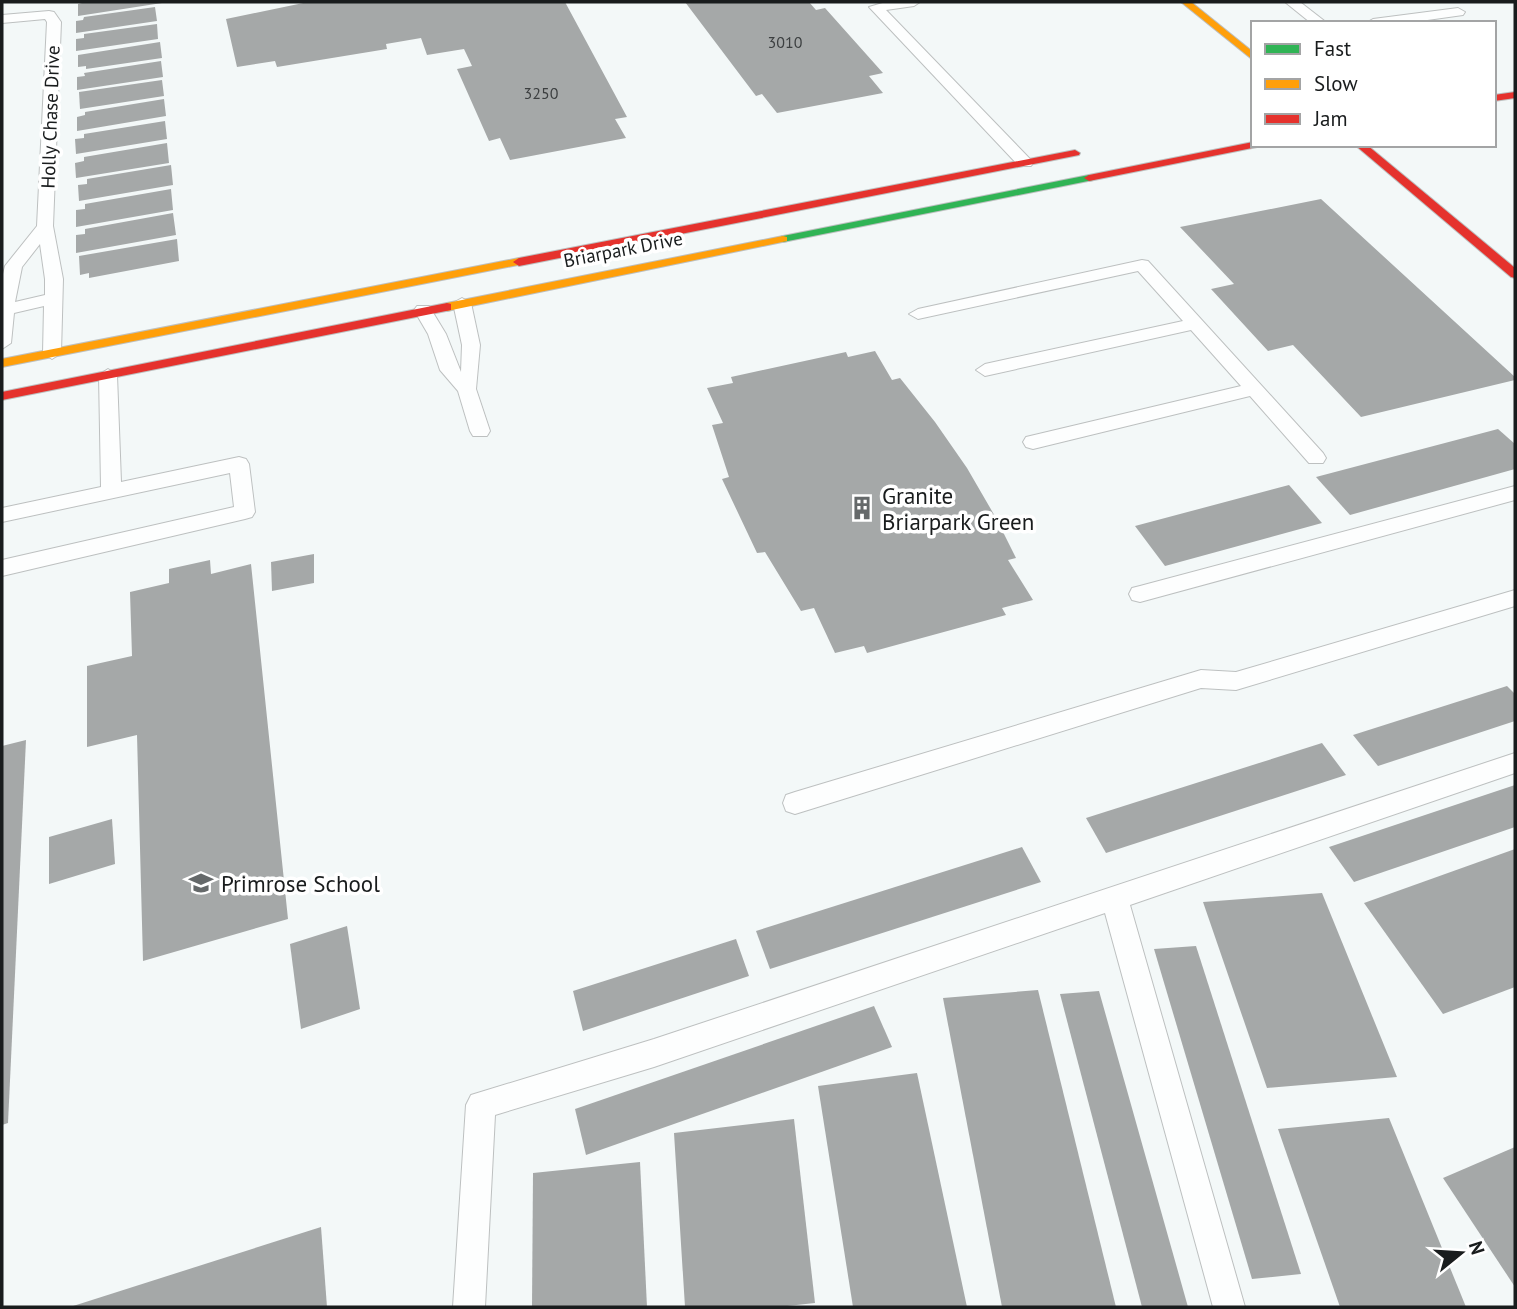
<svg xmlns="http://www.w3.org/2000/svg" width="1517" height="1309" font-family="'PT Sans',sans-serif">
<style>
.building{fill:#a5a8a8}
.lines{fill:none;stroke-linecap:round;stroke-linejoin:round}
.lane-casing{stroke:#bdc0c0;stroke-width:2}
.fast-casing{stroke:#bdc0c0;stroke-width:2}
.slow-casing{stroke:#bdc0c0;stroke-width:2}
.jam-casing{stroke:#bdc0c0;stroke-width:2}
.lane{fill:#fdfefe;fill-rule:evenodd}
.fast{fill:#30b455;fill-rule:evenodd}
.slow{fill:#ff9f0a;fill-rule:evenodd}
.jam{fill:#e5322d;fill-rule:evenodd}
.labels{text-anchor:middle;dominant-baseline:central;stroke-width:7;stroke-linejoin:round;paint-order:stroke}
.far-number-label{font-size:16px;fill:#3c3f40}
.far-street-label{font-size:19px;fill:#191c1d;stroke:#fff}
.poi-label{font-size:23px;fill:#191c1d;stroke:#fff;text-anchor:start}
</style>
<rect width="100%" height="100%" fill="#f3f8f8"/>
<g class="building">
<path d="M86,2h76v1l-84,13v-12z"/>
<path d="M308,2h257l62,115 -12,2 11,19 -116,22 -10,-22 -11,3 -32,-72 15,-3 -8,-17 -37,6 -6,-17 -35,6 1,5 -110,18 -2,-6 -38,6 -11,-48z"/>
<path d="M685,2h124l7,8 9,-2 58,65 -14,3 14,17 -106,20 -15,-19 -6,2z"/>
<path d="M155,7l2,14 -81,12v-12l7,-1 1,-3z"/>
<path d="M157,24l1,15 -82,12v-12l8,-1v-4z"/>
<path d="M160,42l2,16 -76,11v-3l-8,1v-12z"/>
<path d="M161,61l2,16 -86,13v-13l8,-1 -1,-3z"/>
<path d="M162,80l2,16 -84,13 -1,-17z"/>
<path d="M164,99l2,17 -89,15v-14l8,-2v-3z"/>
<path d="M165,121l2,18 -91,15 -1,-15 9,-1v-4z"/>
<path d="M167,143l2,20 -93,15 -1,-15 9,-2v-4z"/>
<path d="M171,165l2,20 -94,16 -1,-16 9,-1v-5z"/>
<path d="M171,189l2,21 -97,17v-17l9,-1v-5z"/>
<path d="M1321,199l194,178v3l-154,37 -68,-72 -25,6 -57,-62 23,-5 -54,-57z"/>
<path d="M173,213l3,22 -100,18v-18l9,-1v-5z"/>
<path d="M177,239l2,22 -90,17v-5l-9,2 -1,-19z"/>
<path d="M875,351l17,29 8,-2 35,44 32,46 29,50 20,40 -8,2 25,40 -31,8 4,7 -139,38 -3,-7 -29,7 -21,-45 -13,3 -36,-59 -8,1 -35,-74 7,-2 -17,-52 11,-2 -16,-35 26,-5 -2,-6 115,-25 2,5z"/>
<path d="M1498,429l17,15v25l-165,46 -34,-38z"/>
<path d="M1289,485l33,38 -157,43 -30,-40z"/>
<path d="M314,554v29l-42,8 -1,-29z"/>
<path d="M210,560l1,14 40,-10 37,355 -145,42 -6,-226 -50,12v-81l45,-10 -2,-64 39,-9v-14z"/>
<path d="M1507,686l8,8v27l-137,45 -25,-31z"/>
<path d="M26,740l-18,383 -6,2v-379z"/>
<path d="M1322,743l24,32 -240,78 -20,-35z"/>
<path d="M1515,785v42l-161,55 -25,-35z"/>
<path d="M112,819l3,45 -66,20v-47z"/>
<path d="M1022,847l19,35 -271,87 -14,-38z"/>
<path d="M1515,849v138l-72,27 -79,-111z"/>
<path d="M1322,893l75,184 -130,11 -64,-186z"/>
<path d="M347,926l13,83 -59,20 -11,-85z"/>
<path d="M736,939l13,37 -166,55 -10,-40z"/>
<path d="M1196,946l105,328 -49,5 -98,-330z"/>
<path d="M1038,990l78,317h-114l-59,-309z"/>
<path d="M1099,991l89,316h-46l-82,-313z"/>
<path d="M874,1006l18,41 -306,108 -11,-46z"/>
<path d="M917,1073l50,234h-114l-35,-221z"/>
<path d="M1389,1118l77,189h-126l-62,-178z"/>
<path d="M794,1119l21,184 -37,4h-93l-11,-174z"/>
<path d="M1515,1147v140l-72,-109z"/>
<path d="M640,1162l7,145h-115l1,-134z"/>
<path d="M321,1227l6,80h-257z"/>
</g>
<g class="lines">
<g class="lane-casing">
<g id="lane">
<path d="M886,2h34l-6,4 -28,4 145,150 2,3 -2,3h-12l-150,-159z"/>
<path d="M1285,2h15l27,21h-16z"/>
<path d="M1458,8l7,4 -2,3 -57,8h-40l7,-4z"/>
<path d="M49,11l5,1 7,10 -8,204 10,53 -2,74 -9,6 -9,-6 1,-47 -30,7 -3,30 -9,6v-71l3,-12 32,-40 10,-204 -2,-3 -43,4v-8zM40,244l5,35v16l-30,7 7,-35z"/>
<path d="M1142,260l6,1 175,192 3,5 -3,5h-14l-59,-67 -217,53 -7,-2 -3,-5 3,-5 215,-51 -50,-56 -206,46 -9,-6 9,-6 198,-43 -45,-50 -220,48 -9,-5 9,-5z"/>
<path d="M462,298l9,5 9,42 -4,44 14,42 -3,5h-14l-3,-5 -12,-40 -18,-21 -12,-36 -14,-24 3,-4h12l17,28 15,38 1,-27 -9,-42z"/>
<path d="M108,369l9,6 4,107 118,-25 7,2 3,5 6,48 -3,5 -7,2 -243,57v-16l232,-53 -4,-34 -228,49v-14l99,-21 -2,-112z"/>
<path d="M1515,486v14l-375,102 -8,-2 -3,-6 3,-6 8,-2z"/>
<path d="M1515,590v16l-279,84 -35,-2 -406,126 -9,-3 -3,-8 3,-8 9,-3 406,-122 35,2z"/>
<path d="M1515,753v20l-385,132 115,402h-32l-108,-394 -451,154 -159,48 -10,192h-32l13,-202 5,-10 183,-56z"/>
</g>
</g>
<g class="fast-casing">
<path id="fast" d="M1089,175l5,3 -1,2 -310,62 -6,-3 6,-3z"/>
</g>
<g class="slow-casing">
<g id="slow">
<path d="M1181,2h10l62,50v8z"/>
<path d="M783,236l4,1v4l-340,70 -6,-4 6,-4z"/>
<path d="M519,258l4,2v4l-521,103v-8z"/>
</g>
</g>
<g class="jam-casing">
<g id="jam">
<path d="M1515,92v6l-21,3v-6z"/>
<path d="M1253,142v3h5l-1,2 -168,34 -5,-3 5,-3z"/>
<path d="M1355,145h12l148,123v10l-4,-1z"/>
<path d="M1075,150l5,3 -1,2 -560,111 -6,-4 6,-4z"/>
<path d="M447,303l4,1v6l-449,90v-8z"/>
</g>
</g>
<use href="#lane" class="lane"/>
<use href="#fast" class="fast"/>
<use href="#slow" class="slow"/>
<use href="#jam" class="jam"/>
</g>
<defs>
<g id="building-bare" transform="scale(1.89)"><path d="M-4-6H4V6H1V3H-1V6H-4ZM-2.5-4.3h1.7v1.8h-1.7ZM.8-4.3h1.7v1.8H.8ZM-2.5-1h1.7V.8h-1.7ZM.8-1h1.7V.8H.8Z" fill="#65696a" stroke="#fff" stroke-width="2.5" paint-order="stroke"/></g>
<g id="school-bare" transform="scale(1.89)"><path d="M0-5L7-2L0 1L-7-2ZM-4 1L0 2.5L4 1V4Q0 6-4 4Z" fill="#65696a" stroke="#fff" stroke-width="2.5" paint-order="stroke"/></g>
</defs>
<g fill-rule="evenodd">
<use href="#building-bare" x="862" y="508"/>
<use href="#school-bare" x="201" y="883"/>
</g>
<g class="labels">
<g class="far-number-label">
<text x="785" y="42">3010</text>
<text x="541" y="93">3250</text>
</g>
<g class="far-street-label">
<text transform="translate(50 117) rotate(-88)">Holly Chase Drive</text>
<text transform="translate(623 249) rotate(-11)">Briarpark Drive</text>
</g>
<g class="poi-label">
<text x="882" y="495">Granite<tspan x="882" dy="26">Briarpark Green</tspan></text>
<text x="221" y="883">Primrose School</text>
</g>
</g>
<rect width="1517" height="1309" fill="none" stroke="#191c1d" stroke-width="7"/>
<rect x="1251" y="21" width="245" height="126" fill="#ffffff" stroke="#a3a4a5" stroke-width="2"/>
<rect x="1265" y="44" width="35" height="10" fill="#30b455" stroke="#a3a4a5" stroke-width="2"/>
<text x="1314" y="56" font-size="21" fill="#191c1d">Fast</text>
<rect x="1265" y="79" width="35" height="10" fill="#ff9f0a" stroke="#a3a4a5" stroke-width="2"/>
<text x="1314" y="91" font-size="21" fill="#191c1d">Slow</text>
<rect x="1265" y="114" width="35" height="10" fill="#e5322d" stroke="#a3a4a5" stroke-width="2"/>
<text x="1314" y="126" font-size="21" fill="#191c1d">Jam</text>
<g transform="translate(1461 1253) rotate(72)" stroke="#ffffff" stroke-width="5" paint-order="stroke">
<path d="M0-5L12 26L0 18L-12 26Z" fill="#191c1d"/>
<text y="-10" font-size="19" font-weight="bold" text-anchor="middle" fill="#191c1d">N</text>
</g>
</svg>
